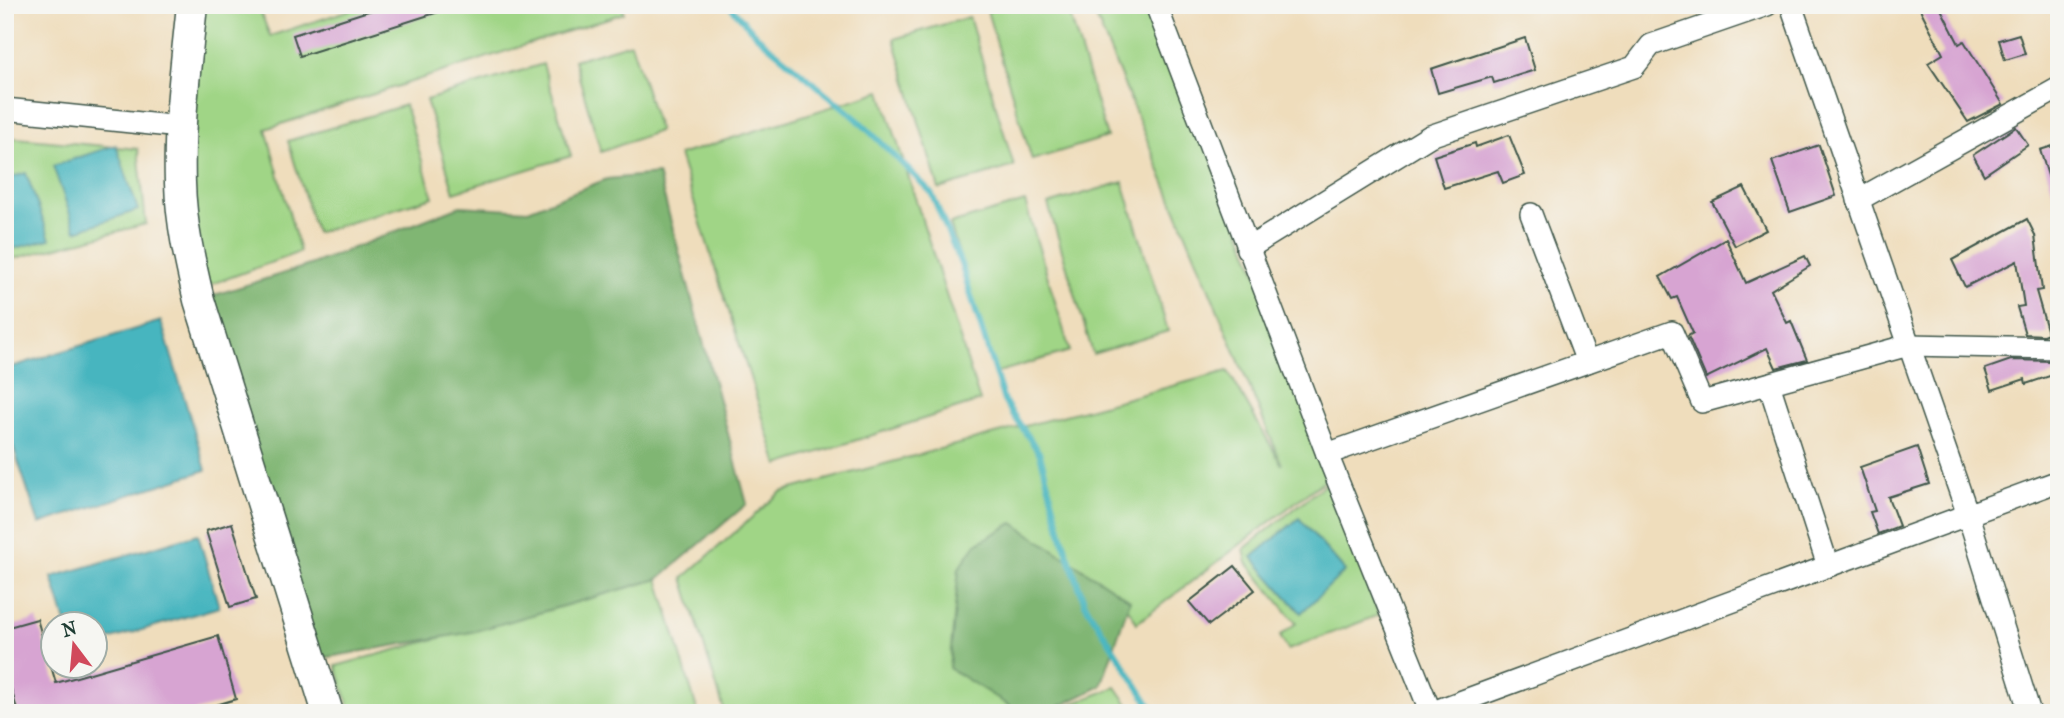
<svg xmlns="http://www.w3.org/2000/svg" width="2064" height="718" font-family="'IM FELL French Canon',serif">
<style>
.green{fill:#a0d586;stroke:#60895d;stroke-width:2}
.forest{fill:#80b673;stroke:#507a54;stroke-width:2}
.water{fill:#46b5bf;stroke:#32797a;stroke-width:2}
.lines{fill:none;stroke-linecap:round;stroke-linejoin:round}
.stream{stroke:#46b5bf;stroke-width:6}
.building{fill:#d7a4d2}
.street-casing{stroke:#3e5548;stroke-width:24}
.secondary-casing{stroke:#3e5548;stroke-width:33}
.street{stroke:#fff;stroke-width:21}
.secondary{stroke:#fff;stroke-width:30}
</style>
<rect width="100%" height="100%" fill="#f6f6f2"/>
<filter id="ink" filterUnits="userSpaceOnUse"><feTurbulence type="fractalNoise" baseFrequency=".0143" numOctaves="2"/><feDisplacementMap in="SourceGraphic" scale="14" xChannelSelector="R" yChannelSelector="G"/><feConvolveMatrix kernelMatrix="1 2 1 2 8 2 1 2 1" color-interpolation-filters="sRGB"/></filter>
<filter id="wash" filterUnits="userSpaceOnUse"><feTurbulence type="fractalNoise" baseFrequency=".00686" numOctaves="4" result="noise"/><feDisplacementMap in="SourceGraphic" scale="28" xChannelSelector="R" yChannelSelector="G"/><feGaussianBlur stdDeviation="1.57" result="paint"/><feColorMatrix in="noise" values="0 0 0 0 0 0 0 0 0 0 0 0 0 0 0 0 0 1.4 0 .05"/><feComposite in="paint" operator="in"/></filter>
<g filter="url(#wash)">
<rect width="100%" height="100%" fill="#efddbc"/>
<g class="green">
<path d="M193,5h65l12,31 95,-31h258l1,8 -358,116 34,123 -104,38 -16,-125z"/>
<path d="M1006,5h61l40,132 -75,23 -45,-149z"/>
<path d="M1091,5h62l181,468 -197,150 -19,-31 -168,76 71,45h-296l-42,-135 98,-86 447,-121 54,94z"/>
<path d="M969,17l45,149 -75,23 -45,-150z"/>
<path d="M631,43l28,88 -58,21 -27,-92z"/>
<path d="M543,64l28,92 -117,36 -28,-92z"/>
<path d="M881,91l99,310 -202,64 -99,-310z"/>
<path d="M405,105l28,92 -117,36 -28,-92z"/>
<path d="M5,137l133,12 8,75 -141,37z"/>
<path d="M1123,182l45,149 -75,23 -45,-150z"/>
<path d="M1025,202l45,149 -75,22 -45,-149z"/>
<path d="M1328,482l51,133 -91,35 -8,-14 16,-13 -49,-60 -3,-14z"/>
<path d="M658,579l40,134h-347l-15,-47z"/>
<path d="M1116,687l18,26h-85z"/>
</g>
<g class="forest">
<path d="M658,174l89,330 -89,75 -186,53 -161,28 -112,-360 111,-35 150,-59 68,4 79,-31z"/>
<path d="M1013,523l117,77 -29,86 -55,27h-25l-72,-45 10,-100 17,-24z"/>
</g>
<g class="water">
<path d="M116,145l22,65 -62,21 -23,-65z"/>
<path d="M26,173l24,66 -45,12v-72z"/>
<path d="M161,321l45,149 -167,54 -34,-102v-53z"/>
<path d="M1299,518l46,53 -44,42 -49,-56z"/>
<path d="M198,534l21,73 -124,37 -1,-20 -28,-1 -14,-46z"/>
</g>
<g class="lines">
<path class="stream" d="M729,5l28,31 100,83 74,73 30,72 43,137 36,53 24,89 21,61 70,109"/>
</g>
<g id="blocks">
<g class="building">
<path d="M387,5h61v4l-148,47 -7,-21z"/>
<path d="M1918,5h21l20,39 5,-3 39,63 -35,18 -40,-59 15,-9z"/>
<path d="M2019,34l6,20 -20,6 -6,-20z"/>
<path d="M1525,38l10,32 -41,13 -2,-6 -54,16 -7,-24z"/>
<path d="M2016,127l12,18 -44,30 -11,-20z"/>
<path d="M1509,135l16,40 -22,8 -5,-12 -54,17 -10,-32 41,-13 1,4z"/>
<path d="M2059,144v53l-4,1 -15,-48z"/>
<path d="M1819,145l17,51 -46,16 -18,-51z"/>
<path d="M1744,187l22,43 -31,16 -23,-44z"/>
<path d="M2027,219l8,16 7,55 -6,1 12,42 -5,2 -18,-1 -8,-27 7,-1 -7,-45 -52,26 -13,-27z"/>
<path d="M1726,239l20,44 59,-27 5,10 -39,24 16,33 4,-2 16,39 -31,8 -9,-20 -61,30 -18,-42 5,-3 -16,-36 -5,2 -12,-22z"/>
<path d="M2011,360l40,1 5,13 -30,10 -1,-5 -33,11 -7,-21z"/>
<path d="M1917,447l12,37 -41,13 11,29 -21,8 -8,-22 5,-1 -15,-44z"/>
<path d="M232,523l24,76 -26,8 -24,-76z"/>
<path d="M1235,566l20,24 -46,35 -20,-23z"/>
<path d="M37,619l19,64 162,-47 18,63 -47,14h-171l-9,-32 -4,1v-54z"/>
</g>
</g>
</g>
<g filter="url(#ink)">
<use href="#blocks" fill-opacity="0" stroke="#3e5548" stroke-width="2"/>
<g class="lines">
<g class="street-casing">
<g id="street">
<path d="M1156,5l171,449 104,259"/>
<path d="M1791,5l177,510 62,198"/>
<path d="M5,109l175,18"/>
<path d="M1858,200l201,-112"/>
<path d="M1531,214l56,148"/>
<path d="M1247,249l183,-113 204,-69 17,-22 116,-40"/>
<path d="M1769,384l59,182"/>
<path d="M1327,454l345,-122 30,70 207,-57 150,3"/>
<path d="M1430,713l629,-232"/>
</g>
</g>
<g class="secondary-casing">
<path id="secondary" d="M192,5c-6,59 -14,119 -12,178 1,40 10,79 19,117l129,413"/>
</g>
<use href="#street" class="street"/>
<use href="#secondary" class="secondary"/>
</g>
</g>
<rect width="2064" height="718" fill="none" stroke="#f6f6f2" stroke-width="28"/>
<g transform="translate(74 645) rotate(344)"><circle r="33" fill="#f6f6f2" stroke="#a0aca6" stroke-width="2"/>
<path d="M0-5L12 26L0 18L-12 26Z" fill="#d1495b"/>
<text y="-10" font-size="19" font-weight="bold" text-anchor="middle" fill="#1f3d34">N</text>
</g>
</svg>
